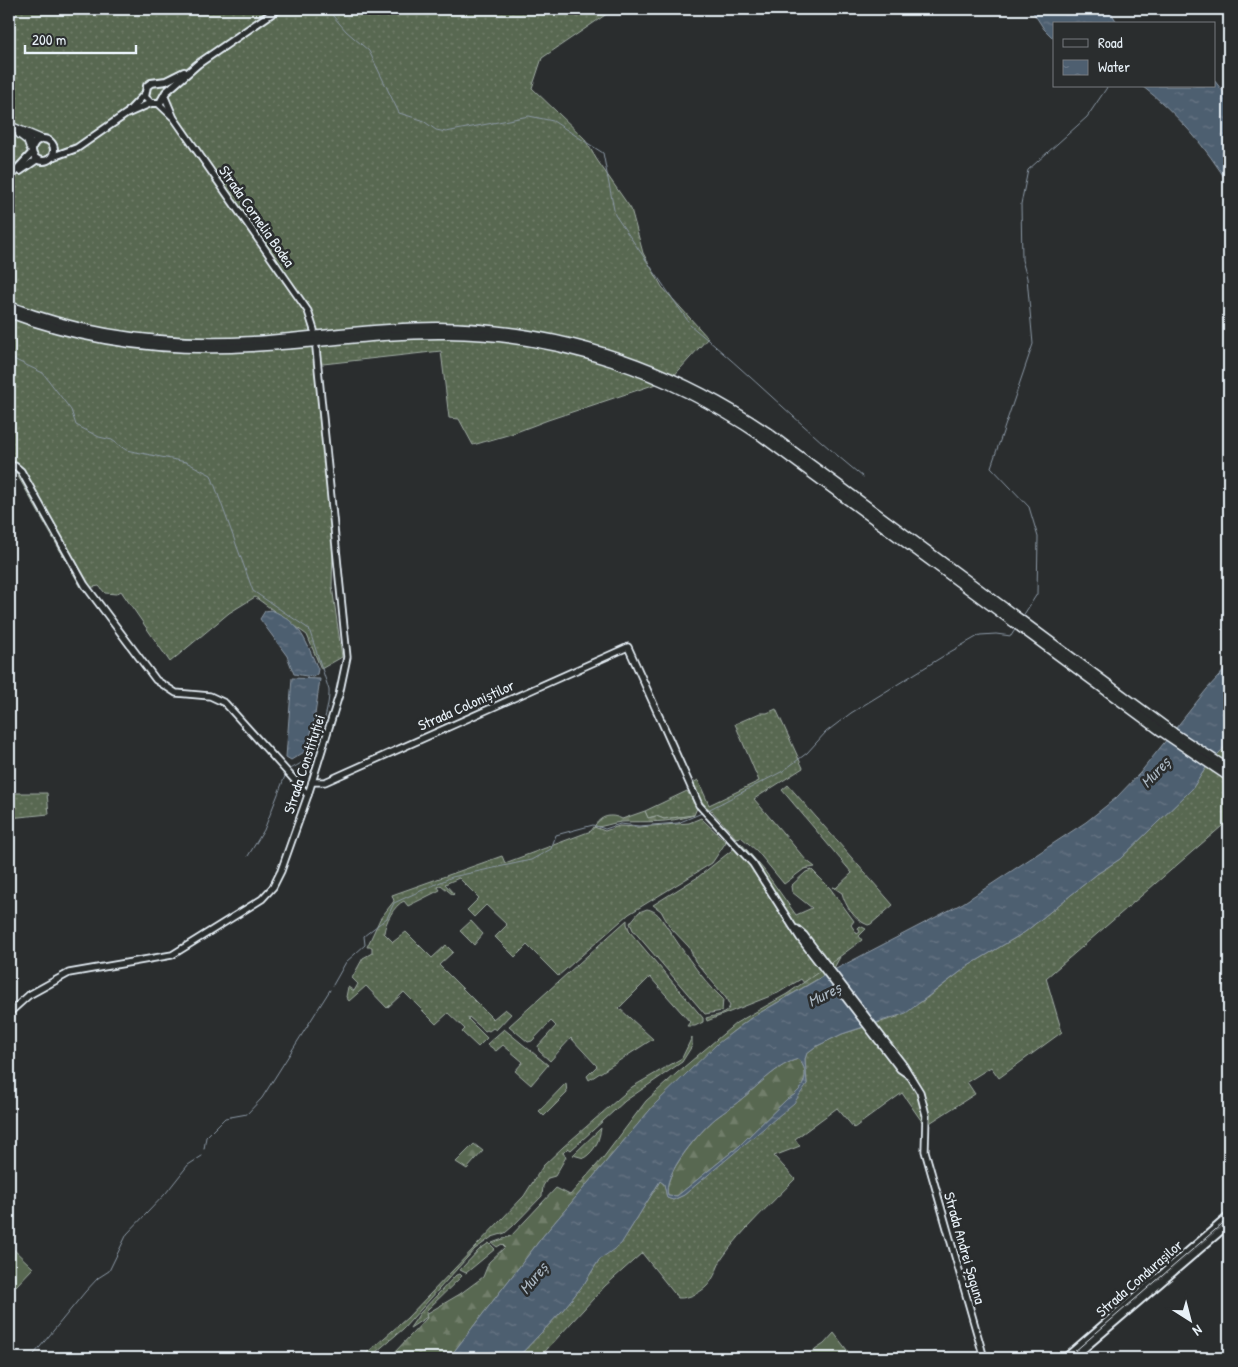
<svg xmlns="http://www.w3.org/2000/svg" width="1238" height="1367" font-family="'Patrick Hand',sans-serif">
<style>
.grass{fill:url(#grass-dots);stroke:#a0aca4}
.forest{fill:url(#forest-firs);stroke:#a0aca4}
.garden{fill:#596851;stroke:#a0aca4}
.water{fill:url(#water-ripples);stroke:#8c99a6;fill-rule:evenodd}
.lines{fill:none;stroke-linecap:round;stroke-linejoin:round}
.stream{stroke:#8c99a6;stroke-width:1}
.tertiary-casing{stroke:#e8f1f8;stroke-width:9}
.secondary-casing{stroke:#e8f1f8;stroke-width:10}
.motorway-casing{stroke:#e8f1f8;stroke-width:11}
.tertiary{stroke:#2a2d2e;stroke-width:5.5}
.secondary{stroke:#2a2d2e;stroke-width:6}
.motorway{stroke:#2a2d2e;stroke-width:8}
.tram{stroke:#e8f1f8;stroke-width:1}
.labels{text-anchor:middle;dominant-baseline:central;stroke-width:5;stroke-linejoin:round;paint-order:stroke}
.street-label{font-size:15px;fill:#e8f1f8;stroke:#2a2d2e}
.water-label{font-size:16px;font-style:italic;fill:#aab7c2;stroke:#2a2d2e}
</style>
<defs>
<pattern id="grass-dots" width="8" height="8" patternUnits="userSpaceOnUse" patternTransform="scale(1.25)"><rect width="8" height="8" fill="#596851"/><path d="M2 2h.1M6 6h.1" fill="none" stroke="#717e6b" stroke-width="1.8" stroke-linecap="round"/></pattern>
<pattern id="forest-firs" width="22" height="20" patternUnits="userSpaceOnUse" patternTransform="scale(1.25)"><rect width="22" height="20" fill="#596851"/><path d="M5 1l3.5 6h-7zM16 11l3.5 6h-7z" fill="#717e6b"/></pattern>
<pattern id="water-ripples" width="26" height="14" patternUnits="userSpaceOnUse" patternTransform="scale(1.25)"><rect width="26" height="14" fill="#4e5f70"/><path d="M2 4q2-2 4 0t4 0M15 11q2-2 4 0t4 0" fill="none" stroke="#687685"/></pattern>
</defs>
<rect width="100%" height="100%" fill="#2a2d2e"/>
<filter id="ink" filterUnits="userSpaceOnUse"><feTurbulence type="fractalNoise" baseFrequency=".02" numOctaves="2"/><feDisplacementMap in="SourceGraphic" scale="10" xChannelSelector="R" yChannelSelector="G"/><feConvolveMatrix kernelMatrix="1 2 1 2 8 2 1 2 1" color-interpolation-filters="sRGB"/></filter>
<g filter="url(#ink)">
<g class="grass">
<path d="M9,9h605l-72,49 -10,30 52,50 13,22 34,49 12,44 19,34 46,51 -37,41 -123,41 -37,14 -38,11 -14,-26 -10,-1 -8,-67 -127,14 16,141 3,41 -1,39 10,71 -21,12 -14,-34 -52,-38 -26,16 -59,49 -49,-71 -5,3 -11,-1 -6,-7 -17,3 -67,-118 -6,3z"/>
<path d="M776,709l27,59 -49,31 52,61 9,7 -11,2 -20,15 -27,-33 -16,-14 -5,1 -25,-28 -8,-4 -10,-23 5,-3 11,25 50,-24 -24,-57 25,-11h7z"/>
<path d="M1229,743v77l-183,158 16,54 -63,46 -8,-11 -24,15 8,12 -50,32 -23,-33 -48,35 -17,-20 -42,31 5,7 -26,10 21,23c-24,25 -52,50 -72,78 -5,7 -7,17 -12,24 -6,10 -22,18 -33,17l-36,-45 -37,33 -66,72h-22l45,-47 22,-27 15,-24 28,-26 33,-53 4,3 3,14 6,2 11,-5 79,-67 44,-44 -2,-25 2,-6 8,-6 27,-13 55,-17 27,-17 44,-34 57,-34 72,-58 23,-15 72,-70 17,-26z"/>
<path d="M788,785l105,120 -22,19 -3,1c-14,-5 -23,-20 -26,-32l-9,-6 3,1 16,-15 -70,-83z"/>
<path d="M687,791l10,17 -3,7 -30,4 -8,-3 -8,2 -3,-7z"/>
<path d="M9,793h38l2,21 -40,4z"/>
<path d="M701,818l25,24 -14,21 -83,51 -71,62 -31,-31 -12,12 -20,-20 12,-12 -21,-20 -12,12 -7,-7 12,-12 -20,-20 -14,6 9,10 -1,1 -12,-10 -3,2 2,3 -32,16 -4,-5c-10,4 -19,22 -20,32l9,9 13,-10 26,26 14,-13 7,7 -14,13 54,54 12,-10 6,5 -15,16 -3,-2 -4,3 -2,-1 -2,1 -16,-14 -1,2 19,19 -9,9 -16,-15 3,-3 -17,-16 -12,11 -32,-32 -17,16 -21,-22 -17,15 -3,-4 2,-10 6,4 4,-7 -6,-6 11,-20 9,-5v-6h-5l13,-28 14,-18 -2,-6 110,-39 3,7 86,-32 3,-4 11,4 14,-5 20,1 50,-4z"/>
<path d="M741,843l23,27 32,45 16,-7 -20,-16 -1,-6 15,-14 6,-2 18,18 24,33 -3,4 6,9 3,-2 -2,-4 2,-2 6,3 -7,7 3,4 -58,43 -3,-4 -23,14 -71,28 -1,-3c9,-3 20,-2 24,-12l-4,-8 -31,-37 -6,-14 -19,-20 -9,-16 -8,-6 45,-28z"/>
<path d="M647,909c5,1 9,3 13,8 20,28 37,58 63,82l-1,12 -17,3 -72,-84 -3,-7 9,-11z"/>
<path d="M627,920v4l3,8 73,86v4l-8,4h-8l3,-4 -40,-45 -31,31 34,31 -64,41 -2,-4 10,-10 -26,-28 -21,23 -11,-10 -1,-5 18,-20 -5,-5 -19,20 -4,1 -19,-16z"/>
<path d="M471,921l12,13 -9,11 -14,-14z"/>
<path d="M504,1029l44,36 -17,20 -16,-14 8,-9 -20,-17 -7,6 -9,-7z"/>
<path d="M692,1037v9l-10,16 -57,39 -54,49 -3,-2 -5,5 3,4 -11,19 -7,2 -5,8 -1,10 -29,30 -8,7 -13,4 -17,12 -72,80 -34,29h-8l46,-40 117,-122 19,-30 20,-19 69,-60 50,-29z"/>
<path d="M601,1128c-2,12 -5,22 -17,30l-11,-3z"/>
<path d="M489,1243l6,6 -29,24 -6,-3 20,-21z"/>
<path d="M460,1274l2,2 -36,35 1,6 -17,11 10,-15 36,-38z"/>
</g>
<g class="forest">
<path d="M645,811l3,7 8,-2 8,3 30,-4c-29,9 -45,6 -73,7 -10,1 -17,5 -27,5 6,-11 17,-14 28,-8z"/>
<path d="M840,957l-7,13 -82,48 -20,15 -76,71 -112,132 -94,122h-27l-2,-2 -18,2 -8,-5 33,-35 -1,-4 34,-20 23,-17 6,-15 16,-15 -3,-3 -5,3 -5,-4 19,-7 45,-48 14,7 33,-37 43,-57 31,-28 59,-50 51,-29z"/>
<path d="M798,1059c15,14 4,34 -11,40l-48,47 -62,50 -9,-1c-7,-19 33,-65 48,-77 9,-7 19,-13 28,-21 15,-12 34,-33 54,-38z"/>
<path d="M566,1083l1,10 -23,23 -5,-5z"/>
<path d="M474,1144l9,7 -16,18 -11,-7z"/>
</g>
<g class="garden">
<path d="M9,1245l24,23 -17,18 -7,-7z"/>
<path d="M834,1333l19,25h-50l21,-14z"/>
</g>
<g class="water">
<path d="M1031,9h78l9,15h-64v15l-10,-10z"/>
<path d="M1214,80l15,19v86c-22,-37 -52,-72 -87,-99h72z"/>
<path d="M271,610c31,12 35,33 47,59l-1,5 -4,3 -19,-3 -7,-18 -27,-37 5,-8z"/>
<path d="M1229,665v78l-20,20 -17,26 -72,70 -23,15 -72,58 -57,34 -62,47 -64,21 -27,13 -8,6 -2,6 2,25 -13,19 -110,92 -11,5 -6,-2 -3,-14 -4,-3 -39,63 -22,16 -15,24 -22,27 -45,47h-68l94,-122 112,-132 63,-61 33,-25 83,-48 129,-67 123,-81 30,-24 24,-25 67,-84zM798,1059c15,14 4,34 -11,40l-48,47 -62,50 -9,-1c-7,-20 33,-65 48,-77 9,-7 19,-13 28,-21 15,-12 34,-33 54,-38z"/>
<path d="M292,678l28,1 -6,43 -8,29 -15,9 -5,-3z"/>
</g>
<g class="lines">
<g class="stream">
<path d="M327,9l19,22 23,20 30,62 23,7 14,10 10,2 83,-16 24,5 50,32 12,62 73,106"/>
<path d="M690,325c60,49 113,103 173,152"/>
<path d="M9,357l34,16 28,37 5,15 23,12 13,3 14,10 60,12 25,13 42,116 56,38 20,61c1,16 -10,54 -21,67 -4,6 -13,9 -19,13"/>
<path d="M1023,616l14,-22 1,-57 -9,-30 -38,-40 42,-123 -6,-66 -5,-18 -1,-56 7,-34 59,-53 21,-31"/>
<path d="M708,810l75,-39 24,-18 19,-21 25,-19 99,-61 30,-17 16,-1 15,2 5,-8"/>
<path d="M248,856l16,-26 21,-54"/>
<path d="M333,985l13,-23 19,-17 -1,-9 23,-18 7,-15 13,-6 45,-20 79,-17 20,-11 5,-14 37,-10 12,4 15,-5 19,2 39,-3 24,-10"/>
<path d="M204,1149l2,-12 19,-19 22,-4 15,-16 68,-108"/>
<path d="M31,1358l54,-66 13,-14 11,-7 18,-37 39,-41 22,-28 14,-9"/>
</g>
<g class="tertiary-casing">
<g id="tertiary">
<path d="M165,97l8,19"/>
<path d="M158,103l16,15 134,193 6,19"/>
<path d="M9,467l6,-1 6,5 64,114 71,95 20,13 34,3 15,7 83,92"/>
<path d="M312,782h13l303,-135 71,158 54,59 47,74 100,131 10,7"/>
<path d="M797,929l7,6 100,131 16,26 6,23 -1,36 59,207"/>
<path d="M9,1013l20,-18 40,-22 103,-18 90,-56 11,-12 8,-16 27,-76 31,-100 8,-38 -31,-309"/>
</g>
</g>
<g class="secondary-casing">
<g id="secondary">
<path d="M151,103l-6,-6 2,-11 4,-3 15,-2 18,-9"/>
<path d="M129,111l16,-17"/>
<circle cx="43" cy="150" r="11"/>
<path d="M52,157l25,-9 49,-34 25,-11h9l6,-11 32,-28 80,-55"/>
<path d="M20,171l16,-11"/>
<path d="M9,178l23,-25"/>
<path d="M1065,1358l164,-142"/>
<path d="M1073,1358l156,-134"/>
</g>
</g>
<g class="motorway-casing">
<g id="motorway">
<path d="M9,126l31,13"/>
<path d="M20,134l8,6 3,8"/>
<path d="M9,306c78,30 161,40 244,35 61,-4 122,-14 184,-14 120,1 231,38 329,104l408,302 55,36"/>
<path d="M9,313c78,29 159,39 242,34 66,-3 130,-14 196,-13 114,1 221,39 315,103l400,295 67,45"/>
</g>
</g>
<use href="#tertiary" class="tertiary"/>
<use href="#secondary" class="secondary"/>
<use href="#motorway" class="motorway"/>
<path class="tram" d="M1067,1358l162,-140"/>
</g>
</g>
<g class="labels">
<g class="street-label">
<text transform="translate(257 216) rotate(55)">Strada Cornelia Bodea</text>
<text transform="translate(466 705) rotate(-24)">Strada Coloniștilor</text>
<text transform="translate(304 764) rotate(-72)">Strada Constituției</text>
<text transform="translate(965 1248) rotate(74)">Strada Andrei Șaguna</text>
<text transform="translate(1139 1278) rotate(-41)">Strada Condurașilor</text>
</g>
<g class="water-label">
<text transform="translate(1155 772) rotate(-47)">Mureș</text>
<text transform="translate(824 994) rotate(-27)">Mureș</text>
<text transform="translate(533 1278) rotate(-51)">Mureș</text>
</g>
</g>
<rect width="1238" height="1367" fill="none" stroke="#2a2d2e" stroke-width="30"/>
<rect x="15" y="15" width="1208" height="1337" fill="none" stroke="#e8f1f8" stroke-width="2" filter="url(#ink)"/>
<rect x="1053" y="22" width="162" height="65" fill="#2a2d2e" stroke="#767b7f"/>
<rect x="1063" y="39" width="25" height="8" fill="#2a2d2e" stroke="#767b7f"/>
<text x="1098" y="48" font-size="15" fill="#e8f1f8">Road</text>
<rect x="1063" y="60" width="25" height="15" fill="url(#water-ripples)" stroke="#767b7f"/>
<text x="1098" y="72" font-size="15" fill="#e8f1f8">Water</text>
<g transform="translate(1190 1320) rotate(144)" stroke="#2a2d2e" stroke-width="4" paint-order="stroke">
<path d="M0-4L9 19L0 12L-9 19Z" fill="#e8f1f8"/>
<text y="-8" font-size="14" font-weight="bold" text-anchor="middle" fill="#e8f1f8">N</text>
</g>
<path d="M25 45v8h111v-8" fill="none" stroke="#e8f1f8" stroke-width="2.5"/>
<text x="32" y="45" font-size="15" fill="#e8f1f8" stroke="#2a2d2e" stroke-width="4" paint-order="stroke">200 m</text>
</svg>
